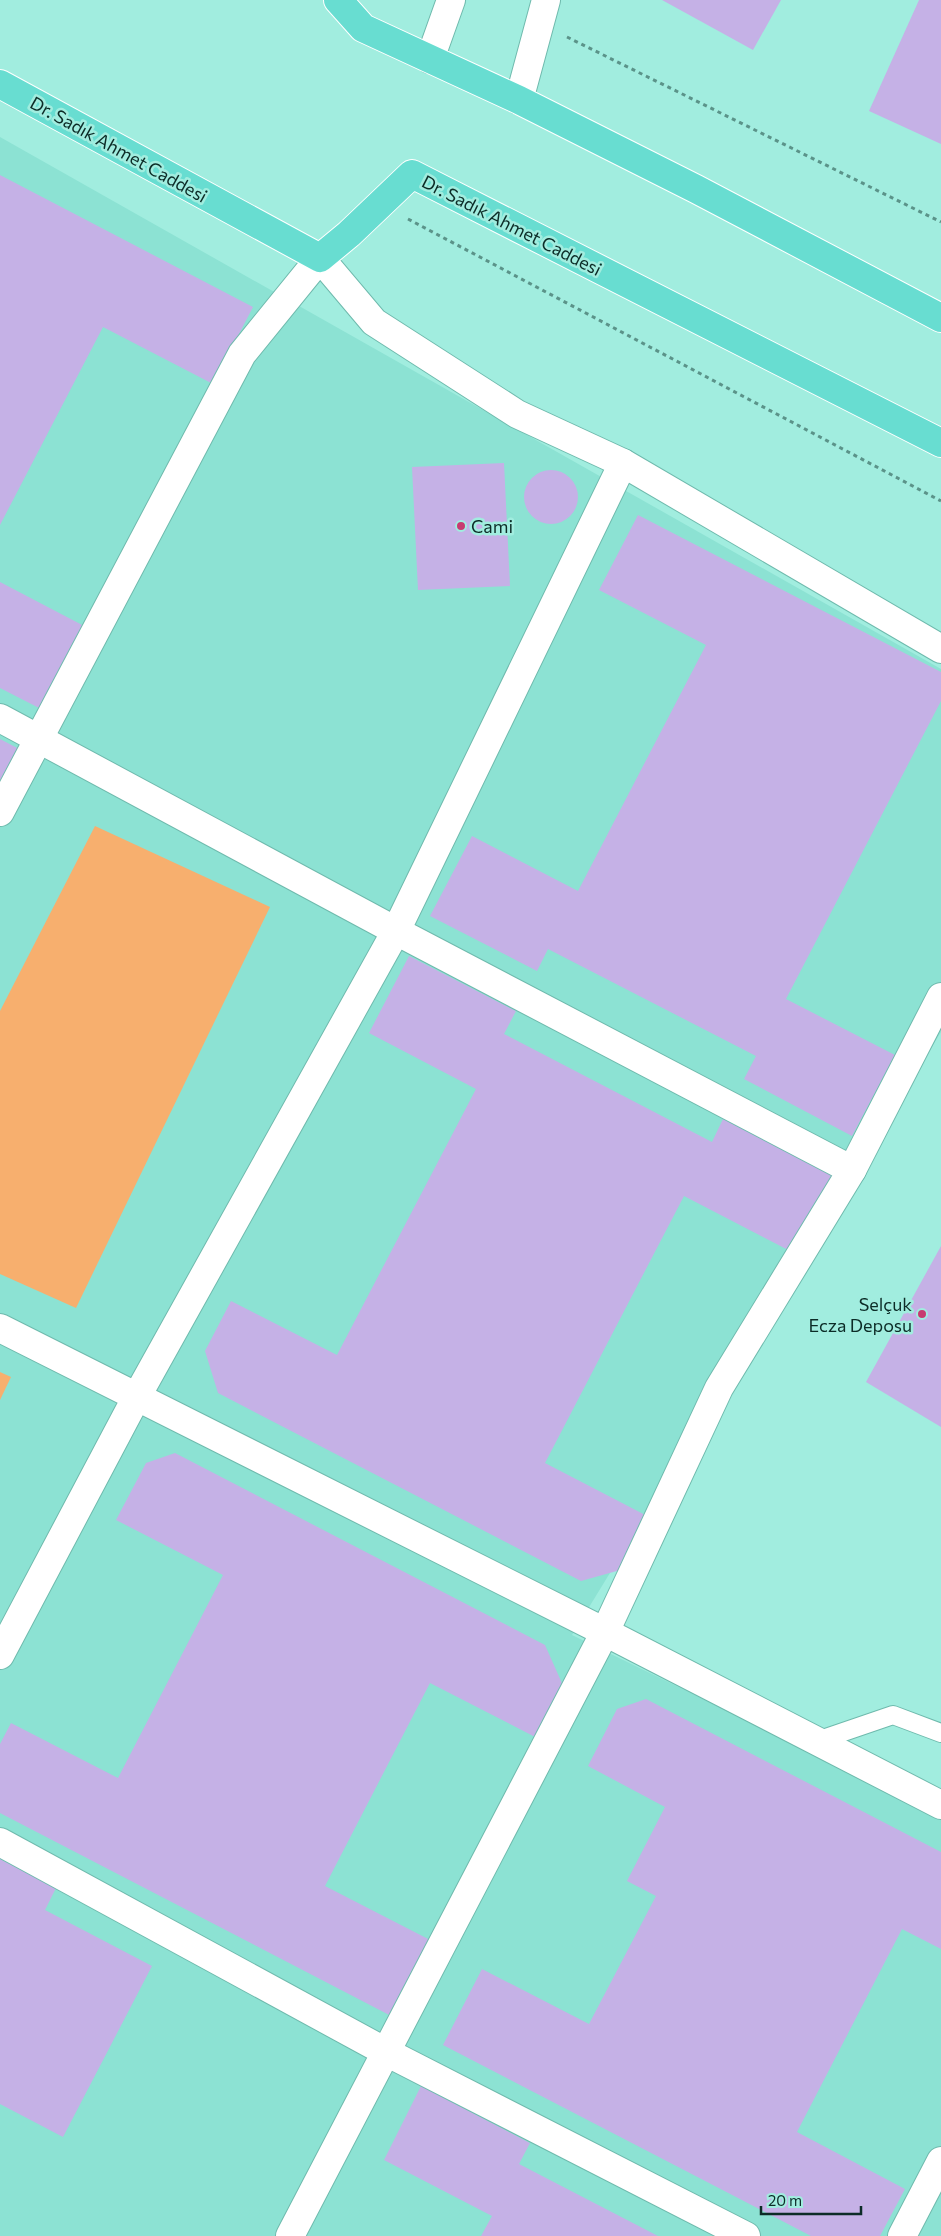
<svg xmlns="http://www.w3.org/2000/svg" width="941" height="2236" font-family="Commissioner,sans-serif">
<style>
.built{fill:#8ce2d3}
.green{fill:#f7af6e}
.building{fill:#c5b1e6}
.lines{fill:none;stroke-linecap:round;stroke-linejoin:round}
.service-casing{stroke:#6fbaad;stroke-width:20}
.minor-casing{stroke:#6fbaad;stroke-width:30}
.tertiary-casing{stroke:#6fbaad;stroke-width:30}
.primary-casing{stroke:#fff;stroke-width:30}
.path{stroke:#5b9389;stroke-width:3;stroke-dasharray:4 4;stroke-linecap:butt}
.service{stroke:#fff;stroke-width:18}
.minor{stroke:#fff;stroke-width:28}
.tertiary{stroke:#fff;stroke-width:28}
.primary{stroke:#68ddd1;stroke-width:28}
.poi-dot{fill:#c73b70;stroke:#a1eddf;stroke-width:2}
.labels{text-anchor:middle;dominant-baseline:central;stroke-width:5;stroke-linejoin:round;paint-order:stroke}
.street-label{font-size:18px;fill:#0c2c27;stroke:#a1eddf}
.poi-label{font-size:18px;fill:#0c2c27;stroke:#a1eddf;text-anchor:start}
</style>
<rect width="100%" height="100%" fill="#a1eddf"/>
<path class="built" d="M0,137l941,532v363l-369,603 369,180v421h-941z"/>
<g class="green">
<path d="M95,826l175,81 -194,401 -76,-34v-263z"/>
<path d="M0,1372l11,5 -11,23z"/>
</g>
<g class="building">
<path d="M662,0h119l-28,50z"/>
<path d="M919,0h22v144l-72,-33z"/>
<path d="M0,175l253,132 -40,77 -110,-57 -103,198z"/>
<path d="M504,463l6,123 -92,4 -6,-123z"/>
<circle cx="551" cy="497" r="27"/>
<path d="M638,515l303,157v29l-155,298 109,56 -43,81 -108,-57 12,-23 -208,-107 -11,22 -107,-55 42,-80 106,55 128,-246 -107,-55z"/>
<path d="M0,582l86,45 -43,83 -43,-22z"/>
<path d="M0,739l21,11 -21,41z"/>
<path d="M409,956l107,55 -12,23 208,108 11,-23 109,56 -40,77 -108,-56 -139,267 106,55 -27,51 -43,12 -363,-188 -13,-42 26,-50 106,54 139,-266 -107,-56z"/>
<path d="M941,1246v181l-75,-45z"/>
<path d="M175,1453l370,192 20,45 -26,49 -109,-56 -105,203 109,56 -39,76 -395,-205v-69l11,-21 107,55 105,-203 -107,-55 30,-57z"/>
<path d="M646,1699l295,153v97l-39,-20 -105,203 108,57 -25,47h-69l-368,-191 39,-76 107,55 67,-128 -29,-15 38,-74 -77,-41 29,-57z"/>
<path d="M0,1859l56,29 -11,22 107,56 -89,171 -63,-33z"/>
<path d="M421,2086l109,57 -11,21 139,72h-177l11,-20 -108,-56z"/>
</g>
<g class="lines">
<g class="service-casing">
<path id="service" d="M817,1741l76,-26 48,18"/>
</g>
<g class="minor-casing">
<g id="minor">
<path d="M430,59l21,-59"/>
<path d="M519,100l27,-100"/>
<path d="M0,718l396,213 456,239 89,-173"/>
<path d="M0,812l242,-458 78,-96 54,64 143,92 106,49 318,186"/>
<path d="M0,1328l605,304 336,173"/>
<path d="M0,1655l136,-257 260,-467 227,-468"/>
<path d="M0,1842l386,210 360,184"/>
<path d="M290,2236l315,-604 114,-244 133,-218"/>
</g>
</g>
<g class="tertiary-casing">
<path id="tertiary" d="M902,2236l39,-75"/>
</g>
<g class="primary-casing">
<g id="primary">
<path d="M338,0l25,28 156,72 177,89 245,129"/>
<path d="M0,84l320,174 29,-24 63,-60 529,269"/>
</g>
</g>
<g class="path">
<path d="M567,37l374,185"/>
<path d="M408,219l533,282"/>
</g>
<use href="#service" class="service"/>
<use href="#minor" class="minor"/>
<use href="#tertiary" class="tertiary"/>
<use href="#primary" class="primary"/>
</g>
<g class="poi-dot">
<circle cx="461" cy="526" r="5"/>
<circle cx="922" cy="1314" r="5"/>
</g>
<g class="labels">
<g class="street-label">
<text transform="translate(119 149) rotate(29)">Dr. Sadık Ahmet Caddesi</text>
<text transform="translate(512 225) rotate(27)">Dr. Sadık Ahmet Caddesi</text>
</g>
<g class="poi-label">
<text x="471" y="526">Cami</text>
<text x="912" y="1304" text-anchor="end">Selçuk<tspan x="912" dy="21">Ecza Deposu</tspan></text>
</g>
</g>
<path d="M761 2206v8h100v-8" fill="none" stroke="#0c2c27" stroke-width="2.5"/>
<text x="768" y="2206" font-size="15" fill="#0c2c27" stroke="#a1eddf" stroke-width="4" paint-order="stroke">20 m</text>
</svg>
